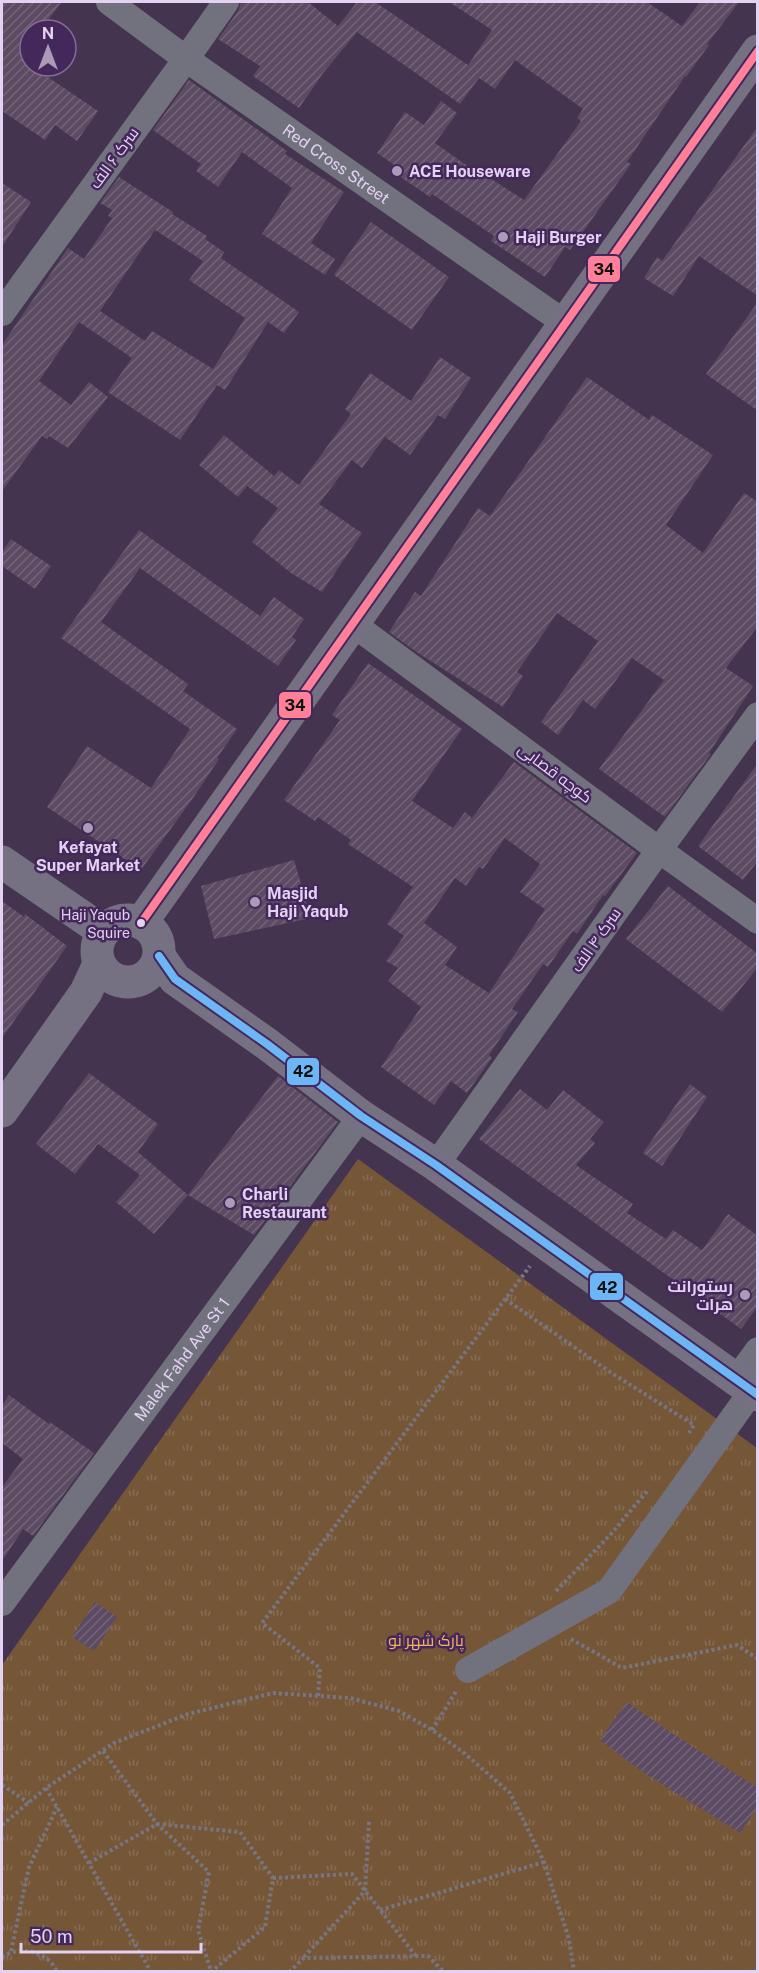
<svg xmlns="http://www.w3.org/2000/svg" width="759" height="1973" font-family="'Public Sans',Cairo,sans-serif">
<style>
.park{fill:url(#park-tufts)}
.building{fill:url(#building-hatch);fill-rule:evenodd}
.lines{fill:none;stroke-linecap:round;stroke-linejoin:round}
.path{stroke:#787583;stroke-width:4;stroke-dasharray:3 3;stroke-linecap:butt}
.minor{stroke:#72727f;stroke-width:26}
.major{stroke:#757183;stroke-width:33}
.bus-1-casing{stroke:#45285b;stroke-width:12}
.bus-2-casing{stroke:#45285b;stroke-width:12}
.bus-1{stroke:#ff8098;stroke-width:8}
.bus-2{stroke:#6db6f5;stroke-width:8}
.poi-dot{fill:#ab9bb9;stroke:#45285b;stroke-width:2}
.bus-dot{fill:#e3d2f2;stroke:#45285b;stroke-width:2}
.labels{text-anchor:middle;dominant-baseline:central;stroke-width:5;stroke-linejoin:round;paint-order:stroke}
.bus-label{font-size:14px;fill:#e3d2f2;stroke:#45285b;text-anchor:end}
.street-label{font-size:16px;fill:#e3d2f2;stroke:#45285b}
.poi-label{font-size:16px;font-weight:bold;fill:#e3d2f2;stroke:#45285b;text-anchor:start}
.park-label{font-size:16px;fill:#f9b25d;stroke:#45285b}
.line-badge{stroke:#45285b;stroke-width:2}
.pale-badge-label{font-size:16px;text-anchor:middle;font-weight:bold;fill:#111}
</style>
<defs>
<pattern id="park-tufts" width="24" height="20" patternUnits="userSpaceOnUse" patternTransform="scale(1.5)"><rect width="24" height="20" fill="#755637"/><path d="M3 7l-1-3M5 7V3M7 7l1-3M15 17l-1-3M17 17v-4M19 17l1-3" fill="none" stroke="#886d54"/></pattern>
<pattern id="building-hatch" width="6" height="6" patternUnits="userSpaceOnUse" patternTransform="scale(1.5)"><rect width="6" height="6" fill="#5c4b62"/><path d="M-1 1l2-2M0 6l6-6M5 7l2-2" fill="none" stroke="#736479"/></pattern>
</defs>
<rect width="100%" height="100%" fill="#44344f"/>
<path class="park" d="M358,1159l399,289v523l-755,1v-307z"/>
<g class="building">
<path d="M2,2h60l-22,28h-10v36h6l7,5 -1,2 56,38 -21,30 -22,-16 -10,15 -43,-29z"/>
<path d="M241,2h67l30,24 19,-24h18l93,63 24,-35 -43,-28h198l35,24 18,-24h39l-32,42 2,1 -23,32 -1,-1 -58,86 4,2 -61,86 -5,-3 -20,30 -54,-36 3,-5 -62,-42 -2,3 -34,-23 4,-5 -23,-16 28,-41 19,13 17,-24 16,12 -22,30 48,34 2,-2 39,25 57,-79 -4,-3 6,-9 -68,-49 -20,29 -16,-11 -19,26 -103,-72 -33,40 -25,36 -46,-32 7,-10 -42,-27 20,-28z"/>
<path d="M189,80l98,71 -2,3 59,38 -33,51 24,16 -10,16 -63,-41 30,-46 -50,-36 -24,35 -22,-16 5,-7 -48,-34z"/>
<path d="M758,126v170l-59,-40 -26,40 -29,-18 13,-21 5,4z"/>
<path d="M119,177l54,35 -1,2 35,22 -2,3 19,13 -3,6 78,54 -15,21 -16,-11 -43,68 -8,-5 -37,55 -72,-48 24,-34 -53,-36 -40,59 32,24 18,-23 19,15 -40,51 -19,-12 -2,3 -5,-3 -40,55v-146l66,-97 16,11 28,-41 -4,-2 4,-6 -12,-7zM155,230l48,31 -14,19 56,38 -32,51 -61,-38 -7,10 -45,-30z"/>
<path d="M2,183l29,19 -29,45z"/>
<path d="M371,222l78,55 -37,53 -78,-55z"/>
<path d="M758,302v109l-52,-37z"/>
<path d="M440,357l31,21 -26,41 -7,-4 -28,40 -25,-18 -23,31 -10,-8 -33,44 43,29 -40,59 -31,-19 -39,-31 26,-34 -31,-22 -9,11 -39,-32 25,-30 50,41 5,-6 20,15 52,-71 -6,-5 25,-36 41,28z"/>
<path d="M587,377l62,43 3,-5 61,40 -47,70 37,28 41,-60 14,9v124l-32,42 27,18 -44,67 2,1 -46,63 -66,-48 65,-89 -32,-22 -37,51 -12,-9 -25,35 -17,-13 57,-81 -41,-28 -40,59 6,4 -20,31 -85,-54 -29,-21 26,-40 6,4 57,-88 12,8z"/>
<path d="M139,530l121,86 14,-19 30,22 -12,18 4,3 -18,26 -138,-98 -39,54 87,62 -5,7 54,38 -20,29 2,1 -26,39 -52,72 -94,-63 40,-61 64,42 39,-59 -129,-91z"/>
<path d="M11,539l40,27 -16,23 -33,-23v-14z"/>
<path d="M368,663l94,66 -50,72 41,27 12,-16 7,6 42,-56 123,91 -32,43 -2,-1 -26,39 -4,-3 -25,36 -5,-3 -31,45 6,3 -29,43 3,3 -25,35 -16,-12 -17,24 -53,-38 40,-60 -33,-26 10,-13 -12,-7 18,-25 -17,-12 26,-37 -65,-43 3,-4 -33,-23 -3,4 -31,-21 56,-80 -8,-5zM505,838l35,26 -20,28 25,17 -56,84 -44,-28 12,-18 -33,-24 31,-45 11,8 13,-19 4,2z"/>
<path d="M758,763v98l-15,19 -45,-34z"/>
<path d="M294,860l17,58 -97,21 -13,-53z"/>
<path d="M668,886l90,68v13l-36,45 -96,-73z"/>
<path d="M2,901l22,16 1,-3 42,32 -65,92z"/>
<path d="M89,1073l69,51 -20,28 50,43 -34,39 -38,-32 24,-27 -42,-31 -23,30 -39,-30z"/>
<path d="M278,1076l60,46 -84,113 -66,-40z"/>
<path d="M690,1084l17,13 -45,69 -19,-13z"/>
<path d="M520,1089l27,21 16,-20 41,32 -14,17 5,4 -19,22 57,39 -6,9 39,26 7,-9 29,20 26,-36 30,22v70l-17,23 -262,-190z"/>
<path d="M9,1395l40,29 1,-2 44,31 -61,83 -10,-7 -21,32v-74l21,-28 -21,-16v-37z"/>
<path d="M95,1602l22,15 -23,34 -22,-14z"/>
<path d="M627,1702l43,30 88,56v18l-18,27 -96,-60 -44,-33z"/>
</g>
<g class="lines">
<g class="path">
<path d="M505,1299l108,75 81,51 -5,8"/>
<path d="M556,1591l55,-57 37,-44"/>
<path d="M571,1639l51,29 115,-23 21,14"/>
<path d="M318,1696l2,-28 -58,-45 268,-357"/>
<path d="M432,1730l25,-40"/>
<path d="M103,1751l54,73 52,48 -11,58 13,41"/>
<path d="M2,1785l27,18"/>
<path d="M46,1788l105,184"/>
<path d="M2,1825l44,-37 68,-45 74,-29 85,-21 77,5 49,13 33,19 31,22 47,41 34,69 25,77 5,33"/>
<path d="M89,1863l68,-39 83,8 33,46 -8,49 -53,44"/>
<path d="M273,1878l79,-4 64,82"/>
<path d="M380,1910l164,-48"/>
<path d="M11,1951l18,-84 28,-60"/>
<path d="M2,1957c18,-12 46,-6 55,15"/>
<path d="M304,1957l61,-66 4,-70"/>
<path d="M289,1972l15,-14 124,-2 16,16"/>
</g>
<g class="minor">
<path id="s1" d="M109,2l77,57 379,264"/>
<path d="M2,313l184,-254 40,-57"/>
<path d="M353,624l306,226 99,71"/>
<path d="M436,1165l223,-315 99,-135"/>
<path d="M736,1380l22,-30"/>
<path id="s2" d="M2,1603l359,-487"/>
<path d="M468,1670l141,-79 143,-200"/>
</g>
<g class="major">
<path d="M2,862l101,69"/>
<circle cx="128" cy="951" r="31"/>
<path d="M141,923l617,-872"/>
<path d="M159,956l16,23 92,65 94,72 75,49 322,230"/>
<path d="M2,1111l84,-119 13,-28"/>
</g>
<g class="bus-1-casing">
<path id="bus-1" d="M141,923l617,-872"/>
</g>
<g class="bus-2-casing">
<path id="bus-2" d="M159,956l16,23 92,65 94,72 75,49 322,230"/>
</g>
<use href="#bus-1" class="bus-1"/>
<use href="#bus-2" class="bus-2"/>
</g>
<g class="poi-dot">
<circle cx="397" cy="171" r="6"/>
<circle cx="503" cy="237" r="6"/>
<circle cx="88" cy="828" r="6"/>
<circle cx="255" cy="902" r="6"/>
<circle cx="230" cy="1203" r="6"/>
<circle cx="745" cy="1295" r="6"/>
</g>
<circle class="bus-dot" cx="141" cy="923" r="5"/>
<g class="labels">
<g class="bus-label">
<text x="130" y="915">Haji Yaqub<tspan x="130" dy="18">Squire</tspan></text>
</g>
<g class="street-label">
<text transform="translate(114 158) rotate(-54)">سرک ۶ الف</text>
<text stroke="none"><textPath href="#s1" startOffset="279">Red Cross Street</textPath></text>
<text transform="translate(555 773) rotate(37)">کوچه قصابی</text>
<text transform="translate(596 940) rotate(-55)">سرک ۴ الف</text>
<text stroke="none"><textPath href="#s2" startOffset="303">Malek Fahd Ave St 1</textPath></text>
</g>
<g class="poi-label">
<text x="409" y="171">ACE Houseware</text>
<text x="515" y="237">Haji Burger</text>
<text x="88" y="847" text-anchor="middle">Kefayat<tspan x="88" dy="18">Super Market</tspan></text>
<text x="267" y="893">Masjid<tspan x="267" dy="18">Haji Yaqub</tspan></text>
<text x="242" y="1194">Charli<tspan x="242" dy="18">Restaurant</tspan></text>
<text x="733" y="1286" text-anchor="end">رستورانت<tspan x="733" dy="18">هرات</tspan></text>
</g>
<g class="park-label">
<text x="426" y="1640">پارک شهر نو</text>
</g>
</g>
<g class="line-badge">
<rect x="587" y="255" width="34" height="28" rx="6" fill="#ff8098"/>
<rect x="278" y="691" width="34" height="28" rx="6" fill="#ff8098"/>
<rect x="286" y="1057" width="34" height="29" rx="6" fill="#6db6f5"/>
<rect x="589" y="1272" width="35" height="29" rx="6" fill="#6db6f5"/>
</g>
<g class="pale-badge-label">
<text x="604" y="275">34</text>
<text x="295" y="711">34</text>
<text x="303" y="1077">42</text>
<text x="607" y="1293">42</text>
</g>
<rect width="759" height="1973" fill="none" stroke="#e3d2f2" stroke-width="6"/>
<g transform="translate(48 48)"><circle r="28" fill="#45285b" stroke="#846c97" stroke-width="1.5"/>
<path d="M0-4.5L10 22L0 15L-10 22Z" fill="#ab9bb9"/>
<text y="-9" font-size="16" font-weight="bold" text-anchor="middle" fill="#e3d2f2">N</text>
</g>
<path d="M21 1943v9h180v-9" fill="none" stroke="#e3d2f2" stroke-width="3"/>
<text x="30" y="1943" font-size="18" fill="#e3d2f2" stroke="#45285b" stroke-width="4.5" paint-order="stroke">50 m</text>
</svg>
